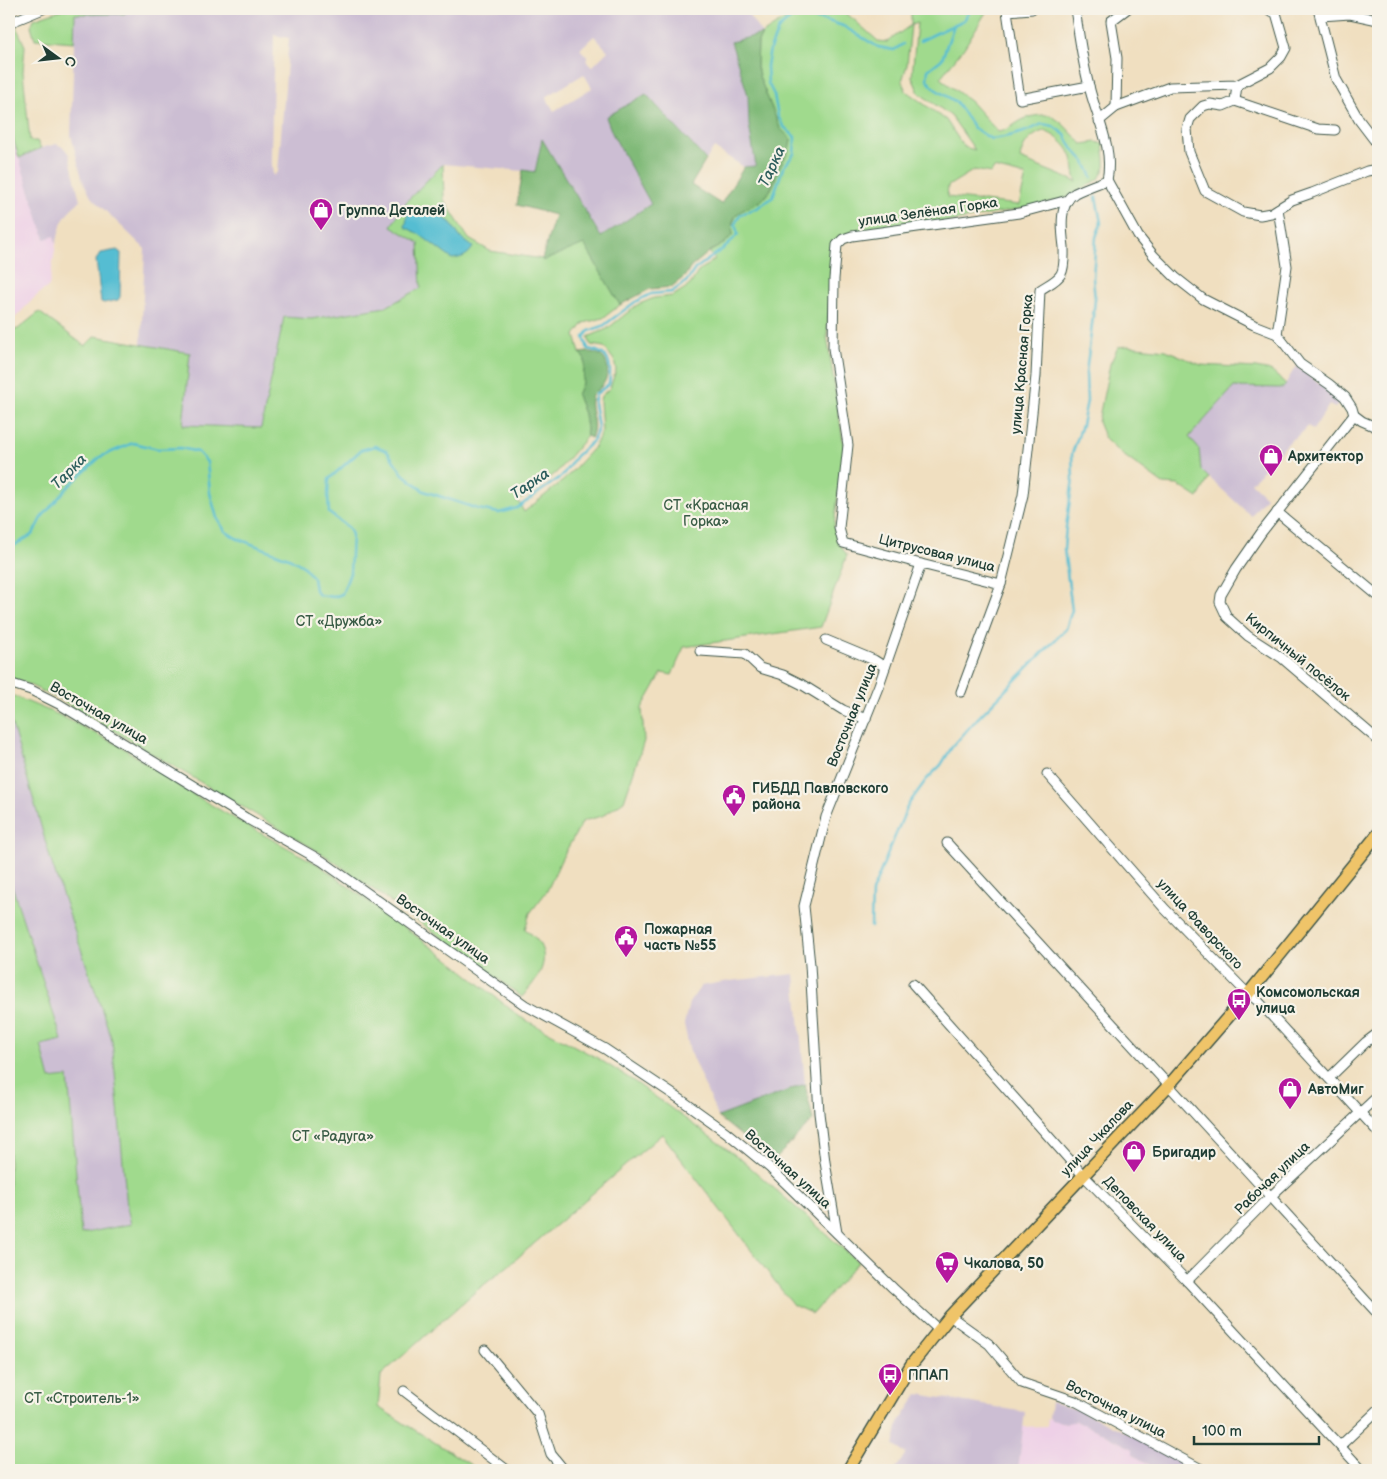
<svg xmlns="http://www.w3.org/2000/svg" width="1387" height="1479" font-family="'Balsamiq Sans',sans-serif">
<style>
.built{fill:#eed0e7}
.industrial{fill:#ccbed3;fill-rule:evenodd}
.green{fill:#a0da8d;stroke:#608c60;fill-rule:evenodd}
.forest{fill:#80ba78;stroke:#507c56}
.water{fill:#55bdd2;stroke:#3a7d83}
.lines{fill:none;stroke-linecap:round;stroke-linejoin:round}
.stream{stroke:#55bdd2;stroke-width:2.5}
.minor-casing{stroke:#3e5549;stroke-width:11}
.major-casing{stroke:#3e5549;stroke-width:14}
.minor{stroke:#fff;stroke-width:9}
.major{stroke:#efc469;stroke-width:11}
.labels{text-anchor:middle;dominant-baseline:central;stroke-width:4.5;stroke-linejoin:round;paint-order:stroke}
.poi-label{font-size:14px;font-weight:bold;fill:#1f3d34;stroke:#f7f3e8;text-anchor:start}
.street-label{font-size:14px;fill:#1f3d34;stroke:#f7f3e8}
.park-label{font-size:14px;fill:#395c46;stroke:#f7f3e8}
.water-label{font-size:15px;font-style:italic;fill:#2c5d5c;stroke:#f7f3e8}
</style>
<rect width="100%" height="100%" fill="#f7f3e8"/>
<filter id="ink" filterUnits="userSpaceOnUse"><feTurbulence type="fractalNoise" baseFrequency=".02" numOctaves="2"/><feDisplacementMap in="SourceGraphic" scale="10" xChannelSelector="R" yChannelSelector="G"/><feConvolveMatrix kernelMatrix="1 2 1 2 8 2 1 2 1" color-interpolation-filters="sRGB"/></filter>
<filter id="wash" filterUnits="userSpaceOnUse"><feTurbulence type="fractalNoise" baseFrequency=".0096" numOctaves="4" result="noise"/><feDisplacementMap in="SourceGraphic" scale="20" xChannelSelector="R" yChannelSelector="G"/><feGaussianBlur stdDeviation="1.12" result="paint"/><feColorMatrix in="noise" values="0 0 0 0 0 0 0 0 0 0 0 0 0 0 0 0 0 1.4 0 .05"/><feComposite in="paint" operator="in"/></filter>
<g filter="url(#wash)">
<rect width="100%" height="100%" fill="#f0dfc0"/>
<g class="built">
<path d="M9,125l36,113 9,-2 2,8 -7,42 -15,12 -18,19 -7,4z"/>
<path d="M1048,1417l3,3 16,3 9,-3 57,29v6l26,15h-141l5,-43 24,-1z"/>
</g>
<g class="industrial">
<path d="M125,9h619l18,25 -31,9 17,52 1,30 7,41 -12,1 -30,-19 -8,12 -60,-66 -34,39 39,71 -50,33 -59,-97 -7,32 -92,-8 -24,79 2,45 -35,19 -75,12 -27,-2 -22,111 -79,-3 7,-72 -49,-8 4,-96 -54,-52 -9,-19 -11,-43 4,-121h50zM274,35l15,3 -11,134 -5,4 -2,-22zM594,36l14,15 -16,16 -6,-7 2,-2 -8,-9zM584,74l8,14 -38,23 -8,-14z"/>
<path d="M57,144l7,4 5,6 11,47 -9,8 -9,13 -6,22 -2,-8 -9,3 -26,-81 22,-10z"/>
<path d="M1296,366l46,34 -7,8 -6,-3 -16,25 -5,-4 -14,13 -1,-1 -42,45 15,14 -15,19 -50,-46 -2,-21 -11,-11 46,-51 49,1z"/>
<path d="M9,714l42,147 61,179 15,167 5,17 -51,10 -13,-157 -18,3 -9,-36 21,-5 -53,-162z"/>
<path d="M795,974l10,110 -87,33 -28,-65 -6,-28 5,-21 12,-17 28,-5z"/>
<path d="M918,1394l107,18 -7,58h-123l11,-17 -12,-7 5,-23z"/>
<path d="M1051,1402l28,8 65,31 52,29h-37l-26,-15v-6l-57,-29 -9,3 -16,-3 -2,-3z"/>
</g>
<g class="green">
<path d="M63,9h62v5h-50l-1,28 -39,-3 -4,-13 3,-7z"/>
<path d="M809,9h8l5,6 17,-5 13,8 26,23 9,1 24,-17v-16h77l-24,39 -24,30 31,24 27,30c13,-2 19,-12 32,-15 6,-2 14,-2 20,-2l12,8 20,21 14,-2 7,2 2,15v8l-6,12 -33,19 -45,11 -188,34 -6,93 17,112 -10,78 3,15 10,14 -26,72 -137,20 -12,28 -10,-2 -20,35 2,33 -20,60 -22,15 -19,5 -21,37 -15,33 -17,22 -5,16c4,4 9,7 12,11 16,22 -1,40 -15,57l-46,-35 -150,-106 -265,-156 -38,-18 -14,-2v-349l9,-2 21,-17 46,34 10,-10 95,17 -7,72 78,3 23,-111 27,2 75,-12 35,-19 -2,-45 -28,-17 16,-25 36,-37 1,36 25,39 21,12 52,8 1,2 41,-18 36,62 -17,13 -19,5 -9,12 5,18 5,7 -2,21 -6,14 7,19 3,22 -31,37 -38,28 6,11 40,-32 31,-34 7,-15 -2,-30 1,-5 9,-8 6,-18 -2,-10 -10,-13 -13,-2 -3,-8 19,-8 30,-24 17,-7 19,-2 17,-11 8,-13 17,-13 -6,-7 16,-9 12,-30c14,-7 30,-13 37,-29 2,-5 2,-11 5,-16 6,-13 10,-12 12,-29l-11,-11 -20,-49 -3,-12 1,-25 4,-8 32,-21zM917,23l-5,54 7,16 32,23 24,34 -11,-3 -18,-27 -40,-29 -4,-10 5,-16 4,-40zM1043,131c13,3 28,17 30,31 1,8 1,13 4,20l-57,-23c2,-14 10,-23 23,-28zM994,168l32,8 -7,29 -72,-8 1,-11 26,-16 17,3z"/>
<path d="M16,26l9,20 -2,26 7,69h7l4,7 -22,10 -10,-33v-96z"/>
<path d="M1127,346l39,4 35,15 55,3 15,3 15,13 -3,4 -49,-1 -45,50 10,12 2,21 8,8 -11,20 -20,-13 -15,-1 -44,-32 -14,-13 -7,-17 12,-58 8,-17z"/>
<path d="M9,694l50,21 63,32 57,39 65,38 75,41 137,100 64,52 79,42 36,23 107,78 116,102 -45,52 -20,-9 -131,-171 -154,132 -32,25 -95,84 -3,32 101,63h-470v-593l53,163 -21,5 9,34 18,-2 13,157 50,-10 -4,-17 -15,-167 -61,-179 -42,-147z"/>
</g>
<g class="forest">
<path d="M762,34l-4,8 -1,25 3,12 20,49 11,11c-2,17 -5,15 -12,29 -5,10 -6,20 -13,28 -14,16 -38,10 -33,38l-8,9 -16,9 -18,15 -7,10 -13,10 -21,2 -30,16 -36,-61 -41,17 -1,-2 13,-44 -38,-10 6,-35 12,2 7,-33 59,98 50,-33 -39,-71 -6,-16 40,-23 60,66 -15,25 30,19 23,-37 12,-1 -7,-41 -1,-30 -17,-53z"/>
<path d="M588,352c4,0 9,1 12,3 11,7 9,23 1,32 -4,4 -9,6 -10,12 -2,14 7,24 0,39l-4,-2 -3,-22 -7,-19 6,-14 2,-21 -5,-7z"/>
<path d="M805,1084l8,36 -40,41 -55,-44z"/>
</g>
<g class="water">
<path d="M418,208l21,7 11,7 10,15 13,10c-5,9 -11,11 -21,12l-33,-25 -14,-7 3,-13z"/>
<path d="M117,250l4,3 -1,44 -2,3 -14,3 -3,-1 -5,-42 5,-7z"/>
</g>
<g class="lines">
<g class="stream">
<path d="M954,25l-12,34 -14,11 -1,10 8,9 21,13 18,26 17,11c19,-2 34,-6 51,-15l11,2 12,9 7,13 13,14 7,15"/>
<path d="M920,41l44,-21 7,-11"/>
<path d="M9,549l24,-15 8,-16 26,-30 33,-31 33,-14 25,6 23,-1 17,4 9,10 3,31 7,25 8,13 11,7 55,21 12,7 10,12 2,12 4,5 15,2 8,-3 8,-21 2,-38 -3,-7 -20,-15 -1,-18 1,-16 32,-29 14,-4 12,5 16,23 21,17 54,18 21,4 18,-5 45,-32 14,-20 17,-15 5,-13 -4,-25 2,-9 13,-10c3,-20 1,-32 -21,-35l-4,-12 5,-6 14,-5 32,-24 16,-8 21,-2 15,-11 8,-12 32,-23 11,-12 -3,-10 5,-9 17,-7 16,-11 10,-29 11,-14 1,-17 -12,-11 -5,-10 -4,-21 -6,-12 -1,-17 3,-17 9,-21 13,-10 11,-2 25,5 15,5 35,21 16,3 9,-6"/>
<path d="M871,927l1,-35 36,-87 18,-25 15,-15 11,-18 25,-28 89,-90 6,-19 -8,-61 2,-22 7,-48 -1,-25 10,-29 5,-24 -1,-28 9,-73 -2,-22 3,-41 5,-14 -5,-26"/>
</g>
</g>
</g>
<g filter="url(#ink)">
<g class="lines">
<g class="minor-casing">
<g id="minor">
<path d="M1032,9l-25,2 13,88 69,-13"/>
<path d="M1075,9c4,25 7,51 14,77 7,31 25,61 18,94"/>
<path d="M1318,9l18,70 23,41 19,25"/>
<path d="M1321,16l29,-2 28,6"/>
<path d="M9,23l34,-14"/>
<path d="M1237,85l-2,16 83,28 17,1"/>
<path d="M1235,101l-12,5 -13,-2 -7,2 -13,13 -3,10 2,23 16,39 38,21 17,3 11,-2 21,-13 20,-7 55,-22 11,-2"/>
<path d="M1116,107l1,-49 -6,-37 16,-12"/>
<path d="M1099,121l17,-14 54,-20 67,-2 33,-17 11,-11 5,-9 -10,-35 -10,-4"/>
<path d="M1107,180l31,56 16,20 21,21 28,22 51,26 23,9 23,30 29,20 16,13 7,11 2,7"/>
<path d="M1277,334l10,-68 -9,-57"/>
<path d="M1354,415l-93,118 -25,36 -15,26 -1,7 7,15 21,19 34,22 96,82"/>
<path d="M1354,415l8,6 16,7"/>
<path d="M1277,512l100,83"/>
<path d="M1001,584l22,-89 13,-119 4,-86c7,-5 17,-9 21,-16 4,-7 3,-19 3,-27 -2,-16 -6,-44 11,-54 10,-5 22,-9 32,-13"/>
<path d="M826,640l48,20 11,7"/>
<path d="M700,651l45,3 15,14 23,7 18,9 42,26 23,9"/>
<path d="M9,683l22,7 28,14 187,114 76,43 203,144 80,44 75,50 46,33 44,36 123,120 46,42"/>
<path d="M961,692l40,-108 -80,-20 -78,-21 -4,-15 9,-83 -15,-97 1,-69 3,-34 6,-6 9,-3 167,-23 49,-13"/>
<path d="M1047,774l118,135 79,81 15,12 119,130"/>
<path d="M947,843l431,471"/>
<path d="M913,984l170,191 104,106 175,189"/>
<path d="M1329,1078l37,-36 12,-9"/>
<path d="M837,1233l-12,-71 -6,-49 -9,-148 -6,-59 22,-89 53,-132 42,-121"/>
<path d="M1187,1281l83,-84 108,-101"/>
<path d="M950,1316l39,28 33,39 53,18 128,69"/>
<path d="M485,1350l53,64 13,40 13,16"/>
<path d="M404,1391l103,79"/>
<path d="M1340,1446l38,-36"/>
</g>
</g>
<g class="major-casing">
<path id="major" d="M848,1470l63,-105 39,-49 219,-231 80,-92 129,-159"/>
</g>
<use href="#minor" class="minor"/>
<use href="#major" class="major"/>
</g>
</g>
<defs>
<g id="shop-pin" transform="scale(1.25)"><path d="M0 17L-7.5 6A9.5 9.5 0 1 1 7.5 6Z" fill="#b5179e" stroke="#f7f3e8"/><path d="M-5-2.5h2.3a2.7 3.5 0 0 1 5.4 0H5L5.5 6h-11ZM-1.5-2.5h3a1.5 2.3 0 0 0-3 0Z" fill="#fff"/></g>
<g id="civic-pin" transform="scale(1.25)"><path d="M0 17L-7.5 6A9.5 9.5 0 1 1 7.5 6Z" fill="#b5179e" stroke="#f7f3e8"/><path d="M-.6-6.5H3V-4.5H.6V-3L4-1V1h2V6H-6V1h2V-1L-.6-3ZM-1.2 2.5V6h2.4V2.5Z" fill="#fff"/></g>
<g id="bus-pin" transform="scale(1.25)"><path d="M0 17L-7.5 6A9.5 9.5 0 1 1 7.5 6Z" fill="#b5179e" stroke="#f7f3e8"/><path d="M-5-6H5V4H4V6H2V4H-2V6H-4V4H-5ZM-3.5-4V0h7V-4ZM-3.5 1.2v1.5H-2V1.2ZM2 1.2v1.5H3.5V1.2Z" fill="#fff"/></g>
<g id="supermarket-pin" transform="scale(1.25)"><path d="M0 17L-7.5 6A9.5 9.5 0 1 1 7.5 6Z" fill="#b5179e" stroke="#f7f3e8"/><path d="M-6-5.5h2.5l.6 2H6L4.5 2H-2.5L-4.4-4H-6ZM-1.5 3.2a1.3 1.3 0 1 0 .1 0ZM3 3.2a1.3 1.3 0 1 0 .1 0Z" fill="#fff"/></g>
</defs>
<g fill-rule="evenodd">
<use href="#shop-pin" x="321" y="210"/>
<use href="#shop-pin" x="1271" y="456"/>
<use href="#civic-pin" x="734" y="796"/>
<use href="#civic-pin" x="626" y="937"/>
<use href="#bus-pin" x="1239" y="1000"/>
<use href="#shop-pin" x="1290" y="1089"/>
<use href="#shop-pin" x="1134" y="1152"/>
<use href="#supermarket-pin" x="947" y="1263"/>
<use href="#bus-pin" x="890" y="1375"/>
</g>
<g class="labels">
<g class="poi-label">
<text x="338" y="210">Группа Деталей</text>
<text x="1288" y="456">Архитектор</text>
<text x="752" y="788">ГИБДД Павловского<tspan x="752" dy="16">района</tspan></text>
<text x="644" y="929">Пожарная<tspan x="644" dy="16">часть №55</tspan></text>
<text x="1256" y="992">Комсомольская<tspan x="1256" dy="16">улица</tspan></text>
<text x="1308" y="1089">АвтоМиг</text>
<text x="1152" y="1152">Бригадир</text>
<text x="964" y="1263">Чкалова, 50</text>
<text x="908" y="1375">ППАП</text>
</g>
<g class="street-label">
<text transform="translate(928 212) rotate(-8)">улица Зелёная Горка</text>
<text transform="translate(1022 364) rotate(-85)">улица Красная Горка</text>
<text transform="translate(937 553) rotate(14)">Цитрусовая улица</text>
<text transform="translate(1298 657) rotate(39)">Кирпичный посёлок</text>
<text transform="translate(99 713) rotate(30)">Восточная улица</text>
<text transform="translate(852 715) rotate(-68)">Восточная улица</text>
<text transform="translate(1200 924) rotate(47)">улица Фаворского</text>
<text transform="translate(443 929) rotate(35)">Восточная улица</text>
<text transform="translate(1097 1138) rotate(-47)">улица Чкалова</text>
<text transform="translate(788 1169) rotate(42)">Восточная улица</text>
<text transform="translate(1272 1178) rotate(-44)">Рабочая улица</text>
<text transform="translate(1145 1219) rotate(46)">Деповская улица</text>
<text transform="translate(1116 1409) rotate(27)">Восточная улица</text>
</g>
<g class="park-label">
<text x="706" y="505">СТ «Красная<tspan x="706" dy="16">Горка»</tspan></text>
<text x="339" y="621">СТ «Дружба»</text>
<text x="333" y="1136">СТ «Радуга»</text>
<text x="82" y="1398">СТ «Строитель-1»</text>
</g>
<g class="water-label">
<text transform="translate(772 167) rotate(-65)">Тарка</text>
<text transform="translate(69 472) rotate(-45)">Тарка</text>
<text transform="translate(530 484) rotate(-34)">Тарка</text>
</g>
</g>
<rect width="1387" height="1479" fill="none" stroke="#f7f3e8" stroke-width="30"/>
<g transform="translate(58 58) rotate(105)" stroke="#f7f3e8" stroke-width="4" paint-order="stroke">
<path d="M0-4L9 19L0 12L-9 19Z" fill="#1f3d34"/>
<text y="-8" font-size="14" font-weight="bold" text-anchor="middle" fill="#1f3d34">С</text>
</g>
<path d="M1194 1436v8h125v-8" fill="none" stroke="#1f3d34" stroke-width="2.5"/>
<text x="1202" y="1436" font-size="15" fill="#1f3d34" stroke="#f7f3e8" stroke-width="4" paint-order="stroke">100 m</text>
</svg>
